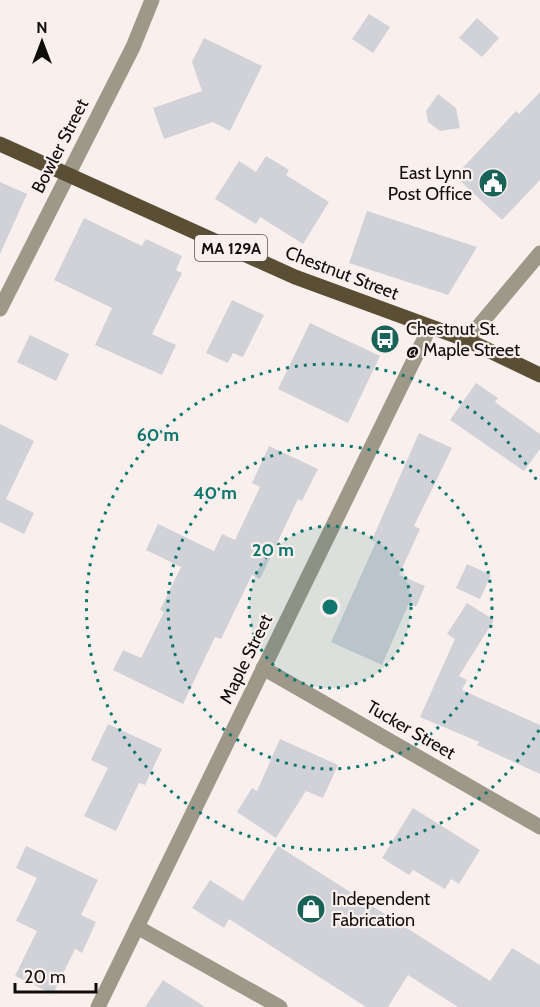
<svg xmlns="http://www.w3.org/2000/svg" width="540" height="1007" font-family="Cabin,sans-serif">
<style>
.building{fill:#d1d1d8}
.lines{fill:none;stroke-linecap:round;stroke-linejoin:round}
.minor{stroke:#9e9889;stroke-width:15}
.major{stroke:#5a4f34;stroke-width:15}
.ring{fill:none;stroke:#0f766e;stroke-width:3;stroke-dasharray:3 6}
.labels{text-anchor:middle;dominant-baseline:central;stroke-width:4.5;stroke-linejoin:round;paint-order:stroke}
.shield{fill:#f9f0ed;stroke:#565150;stroke-width:1.5}
.shield-label{font-size:16px;font-weight:bold;fill:#100d0c}
.street-label{font-size:18px;fill:#100d0c;stroke:#f9f0ed}
.poi-label{font-size:18px;fill:#100d0c;stroke:#f9f0ed;text-anchor:start}
.centre{fill:#0f766e;stroke:#f9f0ed;stroke-width:3}
.ring-label{font-size:18px;text-anchor:middle;font-weight:bold;fill:#0f766e;stroke:#f9f0ed;stroke-width:4.5;stroke-linejoin:round;paint-order:stroke}
</style>
<rect width="100%" height="100%" fill="#f9f0ed"/>
<g class="building">
<path d="M369,14l21,13 -17,26 -21,-14z"/>
<path d="M477,18l22,20 -17,19 -23,-19z"/>
<path d="M204,38l58,28 -32,65 -17,-9 -49,17 -11,-31 49,-17 -10,-29z"/>
<path d="M540,92v88l-38,40 -47,-44 61,-65 3,3z"/>
<path d="M438,94l18,14 4,20 -20,3 -12,-9 -2,-11z"/>
<path d="M266,156l23,14 -3,5 43,27 -26,42 -43,-27 -4,7 -41,-25 24,-38 17,11z"/>
<path d="M0,182l27,12 -27,60z"/>
<path d="M367,211l110,36 -29,48 -99,-32z"/>
<path d="M84,218l58,28 4,-7 36,17 -6,14 6,3 -30,61 24,11 -14,30 -67,-30 17,-37 -58,-28z"/>
<path d="M232,300l32,15 -21,42 -10,-4 -5,10 -22,-10z"/>
<path d="M310,323l70,33 -32,67 -70,-34z"/>
<path d="M30,335l39,19 -13,27 -39,-19z"/>
<path d="M476,383l22,15 -3,4 45,32v15l-16,22 -74,-51z"/>
<path d="M0,424l34,17 -28,58 28,14 -10,21 -24,-12z"/>
<path d="M419,433l33,15 -38,78 6,3 -21,46 26,11 -9,21 -7,-4 -27,62 -51,-23 45,-100 -4,-2z"/>
<path d="M269,446l49,23 -16,32 -4,-2 -38,80 -8,-4 -31,64 -6,-2 -32,67 -70,-34 10,-20 18,8 23,-46 -4,-2 21,-43 -35,-17 12,-26 56,27 8,-17 13,6 25,-53 -8,-4z"/>
<path d="M467,564l24,11 -11,24 -24,-11z"/>
<path d="M467,603l27,17 -35,56 8,4 -5,10 78,35v49l-63,-29 2,-3 -59,-25 35,-78 -8,-5z"/>
<path d="M108,724l54,25 -17,36 -6,-2 -23,48 -32,-15 24,-48 -17,-8z"/>
<path d="M280,739l58,26 -15,33 -17,-7 -30,47 -39,-26 15,-24 5,3z"/>
<path d="M413,808l67,42 -21,34 -8,-5 -6,10 -32,-19 -4,5 -27,-17z"/>
<path d="M26,846l72,34 -17,35 15,7 -14,31 -7,-4 -22,45 -38,-18 22,-45 -21,-10 21,-43 -21,-10z"/>
<path d="M278,846l212,135 22,-33 28,17v42h-82l-50,-32 -20,32h-22l-137,-88 -5,9 -32,-20 18,-28 33,21z"/>
<path d="M163,980l42,27h-60z"/>
</g>
<g class="lines">
<g class="minor">
<path d="M0,309l133,-262 19,-47"/>
<path d="M467,340l73,-87"/>
<path d="M263,668l277,159"/>
<path d="M137,927l143,80"/>
<path d="M98,1007l332,-680"/>
</g>
<path class="major" d="M0,144l295,133 172,63 73,35"/>
</g>
<circle cx="330" cy="607" r="81" fill="#0f766e" fill-opacity=".12"/>
<g class="ring">
<circle cx="330" cy="607" r="81"/>
<circle cx="330" cy="607" r="162"/>
<path d="M539 730A243 243 0 1 1 539 484"/>
</g>
<defs>
<g id="civic-disc" transform="scale(1.5)"><circle r="9.5" fill="#196258" stroke="#f9f0ed"/><path d="M-.6-6.5H3V-4.5H.6V-3L4-1V1h2V6H-6V1h2V-1L-.6-3ZM-1.2 2.5V6h2.4V2.5Z" fill="#fff"/></g>
<g id="bus-disc" transform="scale(1.5)"><circle r="9.5" fill="#196258" stroke="#f9f0ed"/><path d="M-5-6H5V4H4V6H2V4H-2V6H-4V4H-5ZM-3.5-4V0h7V-4ZM-3.5 1.2v1.5H-2V1.2ZM2 1.2v1.5H3.5V1.2Z" fill="#fff"/></g>
<g id="shop-disc" transform="scale(1.5)"><circle r="9.5" fill="#196258" stroke="#f9f0ed"/><path d="M-5-2.5h2.3a2.7 3.5 0 0 1 5.4 0H5L5.5 6h-11ZM-1.5-2.5h3a1.5 2.3 0 0 0-3 0Z" fill="#fff"/></g>
</defs>
<g fill-rule="evenodd">
<use href="#civic-disc" x="493" y="183"/>
<use href="#bus-disc" x="385" y="339"/>
<use href="#shop-disc" x="311" y="909"/>
</g>
<g class="labels">
<rect class="shield" x="195" y="235" width="72" height="26" rx="4.5"/>
<g class="shield-label">
<text x="231" y="248">MA 129A</text>
</g>
<g class="street-label">
<text transform="translate(60 146) rotate(-63)">Bowler Street</text>
<text transform="translate(342 273) rotate(21)">Chestnut Street</text>
<text transform="translate(246 659) rotate(-64)">Maple Street</text>
<text transform="translate(411 730) rotate(30)">Tucker Street</text>
</g>
<g class="poi-label">
<text x="472" y="173" text-anchor="end">East Lynn<tspan x="472" dy="21">Post Office</tspan></text>
<text x="406" y="329">Chestnut St.<tspan x="406" dy="21">@ Maple Street</tspan></text>
<text x="332" y="899">Independent<tspan x="332" dy="21">Fabrication</tspan></text>
</g>
</g>
<circle cx="330" cy="607" r="9" class="centre"/>
<g class="ring-label">
<text x="158" y="441">60 m</text>
<text x="215" y="499">40 m</text>
<text x="273" y="556">20 m</text>
</g>
<g transform="translate(42 42)" stroke="#f9f0ed" stroke-width="4.5" paint-order="stroke">
<path d="M0-4.5L10 22L0 15L-10 22Z" fill="#100d0c"/>
<text y="-9" font-size="16" font-weight="bold" text-anchor="middle" fill="#100d0c">N</text>
</g>
<path d="M15 983v9h81v-9" fill="none" stroke="#100d0c" stroke-width="3"/>
<text x="24" y="983" font-size="18" fill="#100d0c" stroke="#f9f0ed" stroke-width="4.5" paint-order="stroke">20 m</text>
</svg>
